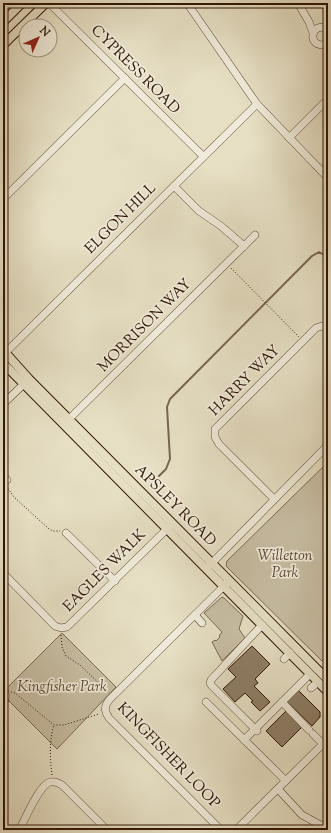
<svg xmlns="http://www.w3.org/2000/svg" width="331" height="833" font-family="'Sorts Mill Goudy',serif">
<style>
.green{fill:#c7bda3;stroke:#7b6953}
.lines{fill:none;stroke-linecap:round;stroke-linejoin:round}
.stream{stroke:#78654f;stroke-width:2}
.building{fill:#8e7e67;stroke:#2f1503}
.minor-casing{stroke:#5d4833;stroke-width:8}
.major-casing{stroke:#2f1503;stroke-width:10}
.path{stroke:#2f1503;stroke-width:1;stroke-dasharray:1 2;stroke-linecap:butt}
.minor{stroke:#efead9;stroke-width:7}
.major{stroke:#e6dfc4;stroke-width:8}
.labels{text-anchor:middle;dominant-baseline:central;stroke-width:3.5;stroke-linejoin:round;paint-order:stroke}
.street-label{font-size:15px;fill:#2f1503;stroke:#efead9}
.park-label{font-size:15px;font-style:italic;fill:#5d4733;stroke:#efead9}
</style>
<rect width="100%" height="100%" fill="#e6dfc4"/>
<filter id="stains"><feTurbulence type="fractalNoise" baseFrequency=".005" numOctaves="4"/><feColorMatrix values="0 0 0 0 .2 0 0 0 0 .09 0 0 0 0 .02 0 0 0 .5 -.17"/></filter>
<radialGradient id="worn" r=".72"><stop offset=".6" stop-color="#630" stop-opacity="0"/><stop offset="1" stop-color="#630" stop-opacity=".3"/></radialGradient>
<g class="green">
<path d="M328,462v205l-102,-101 1,-5z"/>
<path d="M222,597l2,1 19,18 -4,13 6,9 -23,23 -10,-19 3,-2 1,1 4,-4 -1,-1 3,-4 -18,-19z"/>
<path d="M62,633l54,54 -59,62 -48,-48 -2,-13z"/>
</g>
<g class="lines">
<path class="stream" d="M159,476l7,-7 4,-10 -3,-52 3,-8 142,-143 7,-4 9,5"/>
</g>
<g class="building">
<path d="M317,3h11v7l-2,2z"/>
<path d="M252,646l18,18 -15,15 3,4 -4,3 16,16 -10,9 -9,-9 2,-1 -8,-8 -10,9 -12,-13 13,-12 -8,-8z"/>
<path d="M298,690l22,22v5l-8,9 -26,-25z"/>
<path d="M286,711l16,16 -20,20 -16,-16z"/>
</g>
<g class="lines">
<g class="minor-casing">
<g id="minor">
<path d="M49,3l154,153"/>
<path d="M187,3l70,101 71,74"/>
<path d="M298,3l11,19 4,11"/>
<path d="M328,26c-3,1 -7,1 -10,2 -5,2 -7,10 -3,14 0,1 5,3 6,3l7,-2"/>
<path d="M289,138l39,-39"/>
<path d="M3,199l122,-121"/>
<path d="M244,246l11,-11"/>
<path d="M5,353l252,-249"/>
<path d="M3,404l24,-23"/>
<path d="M65,423l179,-177 -23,-20 -22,-15 -25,-25"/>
<path d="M3,476l4,4"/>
<path d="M274,499l-55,-55 -4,-7v-8l101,-101 6,-2 6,1"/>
<path d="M66,533l49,48"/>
<path d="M209,566l119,-121"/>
<path d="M3,573l52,53 6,2 6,-1 104,-102"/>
<path d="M195,615l7,8"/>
<path d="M284,659l6,-6"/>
<path d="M3,688c4,6 3,11 0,17"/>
<path d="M311,688l7,-6"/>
<path d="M206,702l80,79"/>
<path d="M282,702l27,28"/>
<path d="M257,731l-45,-45 -2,-3 1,-3 51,-55"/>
<path d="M313,734l10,10"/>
<path d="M244,740l66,-66"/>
<path d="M278,789l24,26 26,14"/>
<path d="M19,830c6,-10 20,-45 31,-48 4,-1 9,1 12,3l45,45"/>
<path d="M221,830l-112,-112c-5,-8 -5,-12 1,-19l116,-115"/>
<path d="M236,830l92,-91"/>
</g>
</g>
<g class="major-casing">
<g id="major">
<path d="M3,22l19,-19"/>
<path d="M3,45l43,-42"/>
<path d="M3,350l26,29 299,301"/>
<path d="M3,363l325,329"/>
</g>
</g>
<g class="path">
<path d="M231,268l68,69"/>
<path d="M6,486l8,11 35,32 4,2h7"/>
<path d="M61,635l1,12 4,9 14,9 28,27"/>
<path d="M11,692l4,1 39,32h10l35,-11"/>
<path d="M52,775c-2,-17 -3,-34 2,-50"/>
</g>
<use href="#minor" class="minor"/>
<use href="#major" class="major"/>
</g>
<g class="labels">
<g class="street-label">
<text transform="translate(135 70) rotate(45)">CYPRESS ROAD</text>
<text transform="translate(121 219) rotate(-45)">ELGON HILL</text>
<text transform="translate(145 326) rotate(-45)">MORRISON WAY</text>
<text transform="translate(245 381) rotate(-45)">HARRY WAY</text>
<text transform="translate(175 506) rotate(45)">APSLEY ROAD</text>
<text transform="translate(105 571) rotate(-45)">EAGLES WALK</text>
<text transform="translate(168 756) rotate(46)">KINGFISHER LOOP</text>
</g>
<g class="park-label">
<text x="285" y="556">Willetton<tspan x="285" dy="17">Park</tspan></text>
<text x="62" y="687">Kingfisher Park</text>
</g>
</g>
<rect width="331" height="833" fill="none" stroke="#e6dfc4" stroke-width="16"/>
<rect x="4" y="4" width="323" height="825" fill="none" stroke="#2f1503" stroke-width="2"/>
<rect x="8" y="8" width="315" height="817" fill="none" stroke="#2f1503"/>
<g transform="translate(38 38) rotate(45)"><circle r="19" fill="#efead9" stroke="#a29583"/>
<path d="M0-3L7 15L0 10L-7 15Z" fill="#8f2418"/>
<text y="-6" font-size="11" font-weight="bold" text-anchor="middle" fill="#2f1503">N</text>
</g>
<rect width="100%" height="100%" filter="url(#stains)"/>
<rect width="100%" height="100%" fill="url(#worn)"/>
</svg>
